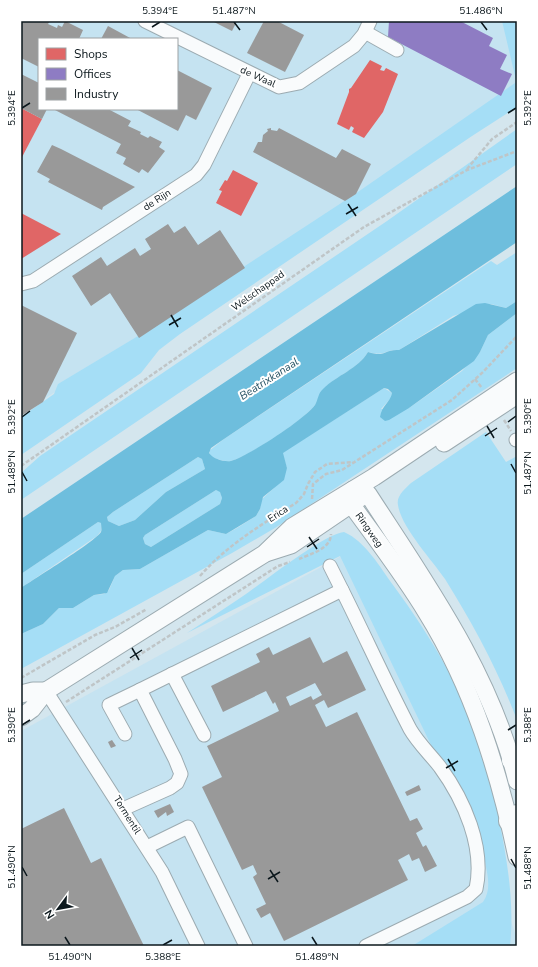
<svg xmlns="http://www.w3.org/2000/svg" width="538" height="967" font-family="'Nunito Sans',sans-serif">
<style>
.built{fill:#c5e3f1;fill-rule:evenodd}
.green{fill:#a5def6}
.water{fill:#6ebedd;fill-rule:evenodd}
.shops{fill:#e06666}
.offices{fill:#8e7cc3}
.industry{fill:#999;fill-rule:evenodd}
.lines{fill:none;stroke-linecap:round;stroke-linejoin:round}
.minor-casing{stroke:#9cabb1;stroke-width:15}
.major-casing{stroke:#9cabb1;stroke-width:19}
.highway-casing{stroke:#9cabb1;stroke-width:22}
.path{stroke:#bfc5c7;stroke-width:2.5;stroke-dasharray:4 2;stroke-linecap:butt}
.minor{stroke:#f9fbfc;stroke-width:13}
.major{stroke:#f9fbfc;stroke-width:17}
.highway{stroke:#f9fbfc;stroke-width:20}
.ticks{fill:none;stroke:#0b171c;stroke-width:1.5}
.labels{text-anchor:middle;dominant-baseline:central;stroke-width:4;stroke-linejoin:round;paint-order:stroke}
.street-label{font-size:10px;fill:#0b171c;stroke:#fff}
.water-label{font-size:11px;font-style:italic;fill:#255163;stroke:#fff}
.neatline{fill:none;stroke:#0b171c;stroke-width:1.5}
.ticks-label{font-size:10px;text-anchor:middle;fill:#0b171c}
</style>
<rect width="100%" height="100%" fill="#d4e6ee"/>
<g class="built">
<path d="M21,21h485l11,44v27l-496,322zM39,39h138v70h-138z"/>
<path d="M345,554l151,322 21,63v7h-496v-215z"/>
</g>
<g class="green">
<path d="M502,21h15v86l-45,29 -292,198 -21,16 -18,23 -120,82v-38l33,-23 4,-10 80,-48 217,-142 160,-111 1,-3z"/>
<path d="M517,129v35l-496,336v-27l19,-17 347,-235z"/>
<path d="M517,252v49l-11,7 -15,-4 -38,12 -54,34c-14,-1 -14,7 -31,2 -9,15 -25,21 -38,31 -10,8 -9,13 -15,22 -10,14 -67,52 -84,56 -6,1 -15,-2 -21,-5l-1,-5 15,-12 267,-178 6,4z"/>
<path d="M517,313v55l-242,160 -43,25 -211,116v-35l22,-10 16,-16h14l21,-13 10,-1 5,-4 6,-14 8,-6 17,-1 68,-39 18,4 11,-6 19,-12 4,-7 1,-9 13,-12 13,-20 -5,-15 102,-65 8,5 -1,5 -10,11 28,-1 53,-37 18,-19 8,-17z"/>
<path d="M486,432l20,30 11,-6v264c-19,-50 -44,-96 -72,-141 -13,-19 -44,-52 -47,-74 -2,-9 7,-16 13,-22z"/>
<path d="M198,457l4,2 3,10 -39,23 -31,28 -16,6 -11,-5 -1,-4 6,-5z"/>
<path d="M216,490l4,1 2,7 -2,6 -69,43 -6,-3 -2,-6 2,-3z"/>
<path d="M98,522l3,1v8l-4,5 -76,52v-14z"/>
<path d="M344,532c21,9 36,35 49,53 38,51 72,109 91,170 8,26 13,53 18,80 7,37 12,73 8,111h-98l71,-44c10,-14 3,-32 1,-47l-144,-299 -153,77c20,-13 40,-26 59,-39 19,-13 78,-60 98,-62z"/>
</g>
<path class="water" d="M517,186v56l-293,197 -13,9 -2,5c4,6 15,9 22,8 16,-4 74,-42 84,-56 3,-5 3,-12 8,-16 14,-14 35,-20 45,-37 18,6 16,-3 31,-2l77,-46 9,-1 21,5 11,-7v12l-29,22 -8,17 -6,9 -65,47 -20,12 -4,1 -5,-4c2,-12 10,-14 12,-24l-4,-4 -4,-1 -101,65 4,15 -3,12 -21,17 -3,12 -4,7 -30,18 -18,-4 -68,39 -17,1 -8,6 -8,17 -13,2 -21,13h-14l-16,16 -22,10v-46c13,-9 75,-47 80,-56 1,-2 0,-6 0,-9l-3,-1 -77,52v-55zM198,457l4,2 3,10 -39,23 -31,28 -16,6 -11,-5 -1,-4 6,-5zM216,490l4,2 2,6 -2,6 -69,43 -6,-3 -2,-6 2,-3z"/>
<g class="shops">
<path d="M370,60l12,6 -2,4 4,1 2,-3 12,6 -15,38 -19,26 -12,-6 2,-4 -3,-2 -2,4 -12,-6 12,-32v-3l2,-1z"/>
<path d="M21,108l21,11 -21,40z"/>
<path d="M233,170l25,13 -17,33 -25,-13 6,-12 -3,-1 6,-10 2,1z"/>
<path d="M21,213l40,21 -40,25z"/>
</g>
<path class="offices" d="M389,21h71l33,17 -4,8 18,9 -7,14 12,5 -11,22 -113,-59z"/>
<g class="industry">
<path d="M21,21h29l-2,3 9,4 1,-3 4,2 3,-6 18,9 -4,9h-40v28l-18,-9z"/>
<path d="M212,21h25l-5,10z"/>
<path d="M264,21h13l27,14 -19,37 -38,-19z"/>
<path d="M108,26l24,13h-31z"/>
<path d="M177,70l35,18 -16,32 -10,-5 -8,16 -42,-22h41z"/>
<path d="M21,74l18,9v26h8l-5,10 -21,-11z"/>
<path d="M53,109h55l23,12 -3,5 13,6 -1,2 8,4 2,-2 12,6 -3,5 6,4 -17,22 -6,-4 -3,4 -16,-9 3,-6 -10,-5 5,-9z"/>
<path d="M271,128v2l6,1 2,-3 57,30 6,-9 29,15 -15,30 -11,7 -92,-49 5,-10h4l1,-7 5,-4 -1,-2z"/>
<path d="M52,145l9,4 74,38 -32,20 -1,3 -54,-28 2,-3 -13,-7z"/>
<path d="M168,224l6,9 11,-7 13,19 22,-15 25,38 -106,70 -29,-45 -19,13 -19,-30 29,-19 6,9 28,-18 5,8 11,-7 -6,-10z"/>
<path d="M21,305l56,28 -34,69 -22,14z"/>
<path d="M310,637l13,26 24,-12 19,39 -38,18 -4,-8 -9,5 11,22 31,-15 53,109 7,-3 6,11 -7,4 7,14 3,-2 11,21 -12,6 -6,-14 -7,3 -3,-7 -11,6 10,20 -124,61 -14,-28 -9,5 -5,-9 10,-5 -13,-27 4,-3 -4,-9 -11,5 -40,-83 20,-10 -15,-31 72,-35 -4,-9 -2,2 -7,-13 -43,21 -12,-26 49,-24 -4,-8 13,-7 4,8zM315,683l7,12 -9,5 -2,-4 -21,10 -4,-9z"/>
<path d="M112,740l4,6 -5,2 -3,-6z"/>
<path d="M419,785l2,5 -14,6 -2,-4z"/>
<path d="M170,804l4,8 -7,4 -1,-4 -8,6 -4,-7z"/>
<path d="M64,808l27,55 10,-5 43,88h-123v-117z"/>
</g>
<g class="lines">
<g class="minor-casing">
<g id="minor">
<path d="M145,21l134,66 20,-4 55,-37 10,-12 6,-13"/>
<path d="M365,32l32,18"/>
<path d="M21,284l12,-3 163,-106 8,-10 45,-91"/>
<path d="M516,440h1"/>
<path d="M330,566l12,24"/>
<path d="M172,674l32,61"/>
<path d="M46,691l116,181 36,74"/>
<path d="M125,734l-16,-29 31,-15"/>
<path d="M123,809l47,-21 7,-5 4,-9 -6,-15 -35,-69 202,-100c23,46 44,93 68,139 8,14 20,25 30,38 24,33 45,80 36,122l-9,8 -101,49"/>
<path d="M147,847l41,-20 58,119"/>
</g>
</g>
<g class="major-casing">
<g id="major">
<path d="M444,443l73,-48"/>
<path d="M353,490l-2,14c26,36 53,71 76,109 46,74 72,159 90,244"/>
<path d="M353,490l15,4c59,91 123,180 149,287"/>
<path d="M266,553l25,-8 69,-47"/>
<path d="M21,694l12,-3h13"/>
<path d="M21,717l11,-8 14,-18 218,-137 28,-27 82,-50 143,-96"/>
</g>
</g>
<g class="highway-casing">
<g id="highway">
<path d="M512,760l5,5"/>
<path d="M509,821l8,-6"/>
</g>
</g>
<g class="path">
<path d="M467,169l25,-30 25,-17"/>
<path d="M475,379l7,9"/>
<path d="M504,420l7,11"/>
<path d="M21,466l343,-239 103,-57 50,-19"/>
<path d="M312,499l1,-15 13,-10 16,-4 110,-70 31,-28 34,-36"/>
<path d="M299,559c11,-5 32,-10 32,-25"/>
<path d="M200,576c27,-31 61,-51 96,-73l8,-9 4,-10 7,-12 12,-8 26,-2"/>
<path d="M21,678l74,-43 20,-8 32,-18"/>
<path d="M66,702l212,-136 12,-4"/>
</g>
<use href="#minor" class="minor"/>
<use href="#major" class="major"/>
<use href="#highway" class="highway"/>
</g>
<path class="ticks" d="M234,22l6,8M481,22l6,8M152,27l8,-5M22,108l8,-5M508,113l8,-5M348,204l8,12M346,214l12,-7M171,315l7,12M169,325l12,-7M22,417l8,-6M508,422l8,-6M487,426l7,12M485,436l12,-8M511,464l5,9M22,472l5,9M309,537l8,12M307,547l12,-8M132,648l7,12M130,658l12,-8M22,725l8,-5M508,730l8,-5M448,759l7,12M446,768l12,-7M511,859l5,9M22,867l5,9M270,870l8,12M268,879l12,-7M65,937l5,8M312,937l5,8M163,945l9,-5"/>
<g class="labels">
<g class="street-label">
<text transform="translate(258 77) rotate(24)">de Waal</text>
<text transform="translate(157 200) rotate(-33)">de Rijn</text>
<text transform="translate(258 291) rotate(-35)">Welschappad</text>
<text transform="translate(278 514) rotate(-33)">Erica</text>
<text transform="translate(369 530) rotate(55)">Ringweg</text>
<text transform="translate(127 815) rotate(58)">Tormentil</text>
</g>
<g class="water-label">
<text transform="translate(269 379) rotate(-33)">Beatrixkanaal</text>
</g>
</g>
<rect width="538" height="967" fill="none" stroke="#ffffff" stroke-width="44"/>
<rect x="38" y="38" width="140" height="72" fill="#ffffff" stroke="#9da2a4"/>
<rect x="46" y="48" width="20" height="12" fill="#e06666" stroke="#9da2a4"/>
<text x="74" y="58" font-size="12" fill="#0b171c">Shops</text>
<rect x="46" y="68" width="20" height="12" fill="#8e7cc3" stroke="#9da2a4"/>
<text x="74" y="78" font-size="12" fill="#0b171c">Offices</text>
<rect x="46" y="88" width="20" height="12" fill="#999999" stroke="#9da2a4"/>
<text x="74" y="98" font-size="12" fill="#0b171c">Industry</text>
<g transform="translate(58 909) rotate(238)" stroke="#ffffff" stroke-width="3" paint-order="stroke">
<path d="M0-3L7 15L0 10L-7 15Z" fill="#0b171c"/>
<text y="-6" font-size="11" font-weight="bold" text-anchor="middle" fill="#0b171c">N</text>
</g>
<rect x="22" y="22" width="494" height="923" class="neatline"/>
<g class="ticks-label">
<text x="160" y="14">5.394°E</text>
<text x="234" y="14">51.487°N</text>
<text x="481" y="14">51.486°N</text>
<text transform="translate(527 108) rotate(-90)" y="4">5.392°E</text>
<text transform="translate(11 108) rotate(-90)" y="4">5.394°E</text>
<text transform="translate(527 416) rotate(-90)" y="4">5.390°E</text>
<text transform="translate(11 417) rotate(-90)" y="4">5.392°E</text>
<text transform="translate(11 472) rotate(-90)" y="4">51.489°N</text>
<text transform="translate(527 473) rotate(-90)" y="4">51.487°N</text>
<text transform="translate(527 725) rotate(-90)" y="4">5.388°E</text>
<text transform="translate(11 725) rotate(-90)" y="4">5.390°E</text>
<text transform="translate(11 867) rotate(-90)" y="4">51.490°N</text>
<text transform="translate(527 868) rotate(-90)" y="4">51.488°N</text>
<text x="70" y="960">51.490°N</text>
<text x="163" y="960">5.388°E</text>
<text x="317" y="960">51.489°N</text>
</g>
</svg>
